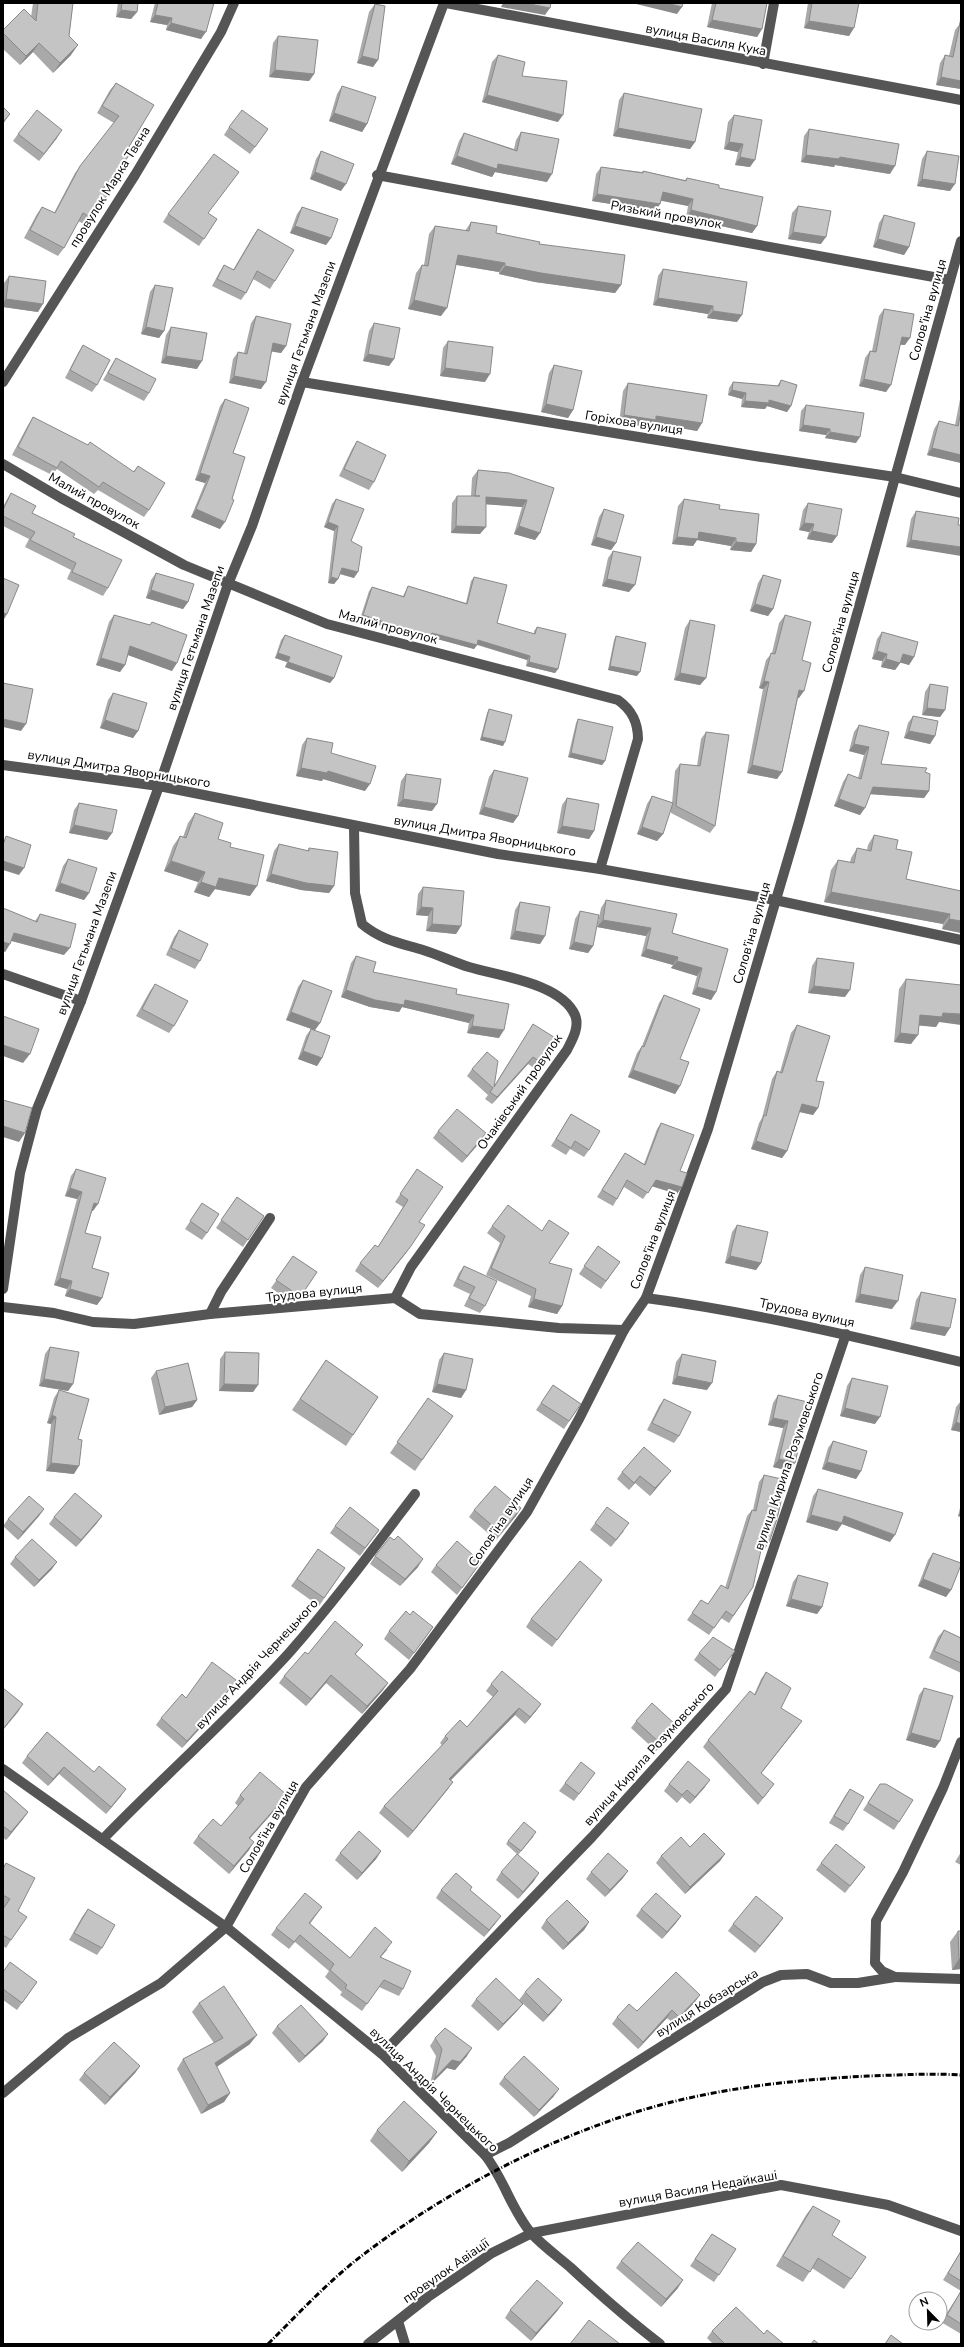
<svg xmlns="http://www.w3.org/2000/svg" width="964" height="2347" font-family="'Nunito Sans',sans-serif">
<style>
.lines{fill:none;stroke-linecap:round;stroke-linejoin:round}
.minor{stroke:#555;stroke-width:10}
.rail{stroke:#000;stroke-width:3;stroke-dasharray:6 2 1 2;stroke-linecap:butt}
.wall{fill:#a9a9a9}
.shaded-wall{fill:#898989}
.building{fill:#c4c4c4;stroke:#898989}
.labels{text-anchor:middle;dominant-baseline:central;stroke-width:4;stroke-linejoin:round;paint-order:stroke}
.street-label{font-size:13px;fill:#000;stroke:#fff}
</style>
<rect width="100%" height="100%" fill="#fff"/>
<g class="lines">
<g class="minor">
<path d="M446,3l515,97"/>
<path d="M763,64l11,-61"/>
<path d="M377,175l573,105"/>
<path d="M3,382l132,-207 86,-143 13,-29"/>
<path d="M302,382l453,74 140,21 66,16"/>
<path d="M3,464l58,34 123,67 143,59 291,76c14,10 20,22 20,39l-38,130"/>
<path d="M3,765l156,21 339,68 102,15 175,31 186,40"/>
<path d="M354,826l1,67 7,31c19,16 38,19 61,26 16,5 30,12 46,17 30,9 92,16 106,48 5,12 -3,25 -8,35l-156,217 -16,31"/>
<path d="M3,974l78,27"/>
<path d="M3,1289l17,-116 17,-64 44,-108 78,-215 69,-202 24,-58 50,-144 142,-379"/>
<path d="M646,1298c106,14 211,39 315,64"/>
<path d="M3,1307l51,6 39,9 41,2 76,-10 185,-16 25,16 139,14 65,2"/>
<path d="M210,1314l11,-22 49,-74"/>
<path d="M3,1769l223,158 156,127 103,101c19,24 26,54 46,78 11,12 26,23 39,34 29,27 59,53 90,77"/>
<path d="M103,1839c61,-63 127,-121 186,-186 45,-51 85,-105 126,-159"/>
<path d="M895,1977l66,2"/>
<path d="M382,2054l210,-217 134,-148 120,-355"/>
<path d="M3,2093l65,-55 93,-55 65,-56 80,-140 104,-118 117,-157 52,-93 45,-89 22,-32 62,-169 91,-307 162,-581"/>
<path d="M485,2155l24,-12 254,-161 18,-7 26,-1 24,9h27l37,-6 -13,-6 -7,-8 1,-42 27,-49 40,-84 18,-46"/>
<path d="M398,2321l7,23"/>
<path d="M368,2344l60,-47 64,-44 40,-20 249,-48 107,20 73,26"/>
</g>
<path class="rail" d="M268,2344c28,-28 56,-58 87,-83 82,-64 178,-116 278,-148 75,-24 157,-33 235,-37 31,-1 62,-3 93,-1"/>
</g>
<g class="wall">
<path d="M33,3h40l-4,33 2,19 -18,18 -20,-21 -13,13 -17,-16v-19l28,-13z"/>
<path d="M118,3h20l-1,9 -6,7 -15,-2z"/>
<path d="M155,3h59l-13,36 -35,-9 1,-5 -17,-3z"/>
<path d="M712,3h55l-5,26 -5,8 -50,-10z"/>
<path d="M808,3h51l-10,33 -45,-8z"/>
<path d="M375,4l3,56 -5,7 -16,-4 12,-51z"/>
<path d="M961,14v75l-25,-4 4,-22 5,-8 4,1 6,-26 4,-5z"/>
<path d="M278,36l36,38 -5,7 -40,-4 4,-34z"/>
<path d="M498,55l24,21 36,46 -76,-20 10,-40z"/>
<path d="M116,83l11,67 4,3 -28,37 -9,29 -6,7 -10,-5 -14,27 -6,8 -34,-18 13,-24 5,-7 12,6 21,-40 39,-50 -17,-10 13,-23z"/>
<path d="M342,86l25,38 -5,8 -33,-11 8,-27z"/>
<path d="M624,93l71,49 -5,7 -77,-13 6,-36z"/>
<path d="M734,115l16,52 -15,-2 3,-13 -14,-3 4,-27z"/>
<path d="M229,127l39,2 -18,25 -26,-19z"/>
<path d="M809,129l81,45 -55,-9 -1,2 -33,-5 3,-26z"/>
<path d="M521,132l26,50 -52,-10 -3,5 -41,-13 8,-23 5,-8 50,16 2,-9z"/>
<path d="M18,134l39,4 -18,23 -26,-20z"/>
<path d="M321,151l20,40 -31,-12 6,-20z"/>
<path d="M927,151l23,40 -33,-5 5,-27z"/>
<path d="M601,167l41,5 1,-1 42,9 2,-2 32,10 38,38 -5,7 -66,-15 2,-12 -27,-6 -1,4 -5,7 -63,-10 4,-27z"/>
<path d="M798,206l23,38 -33,-5 4,-26z"/>
<path d="M302,207l29,31 -5,7 -36,-12 7,-19z"/>
<path d="M168,214l49,5 -18,27 -36,-24z"/>
<path d="M884,215l25,32 -5,8 -31,-8 6,-24z"/>
<path d="M471,222l25,11 43,11 82,41 -6,8 -80,-11 -36,-8v-2l-43,-7 -15,51 -33,-7 8,-36 6,-8h2l5,-31 6,-8 30,5z"/>
<path d="M258,229l17,52 -5,8 -17,-10 -7,14 -5,7 -29,-14 7,-13 5,-8 9,5 20,-34z"/>
<path d="M663,269l74,53 -30,-4 1,-4 -55,-9 5,-29z"/>
<path d="M9,276l29,36 -35,-5v-17l1,-7z"/>
<path d="M155,285l9,46 -5,7 -18,-4 9,-42z"/>
<path d="M884,309l21,36h-5l-14,47 -27,-6 6,-28 5,-7h2l7,-35z"/>
<path d="M256,316l30,30 -5,7 -9,-2 -11,38 -32,-6 4,-24 5,-7 6,1 7,-30z"/>
<path d="M374,323l20,36 -5,7 -26,-5 6,-30z"/>
<path d="M171,327l26,42 -36,-6 5,-28z"/>
<path d="M448,341l37,41 -45,-6 3,-28z"/>
<path d="M83,345l14,40 -5,7 -27,-14 13,-25z"/>
<path d="M116,358l33,35 -5,8 -41,-21 8,-14z"/>
<path d="M554,365l19,45 -5,8 -27,-6 8,-39z"/>
<path d="M781,380l10,26 -4,6 -20,-6 -2,3 -24,-2 1,-8 -14,-4 1,-7 4,-6 44,4z"/>
<path d="M628,383l74,40 -5,8 -44,-8 -3,4 -31,-4 4,-32z"/>
<path d="M961,394v69l-34,-8 7,-26 5,-8 16,4z"/>
<path d="M225,399l-5,130 -29,-12 14,-34 -10,-3 25,-74z"/>
<path d="M806,405l50,38 -31,-5 1,-3 -27,-4 2,-20z"/>
<path d="M33,417l100,55 5,-6 11,44 -5,7 -46,-27 -4,4 -37,-25 -5,6 -40,-20 16,-30z"/>
<path d="M357,441l17,41 -5,8 -30,-14 13,-27z"/>
<path d="M478,470l76,18 -14,45 -5,7 -21,-6 8,-27 -36,-3 -6,30 -29,-1 1,-30 5,-7h14l1,-18z"/>
<path d="M11,493l21,20 41,24 35,51 -5,8 -36,-17 4,-9 -46,-23 4,-8 -26,-13v-19l3,-6z"/>
<path d="M336,499l15,42 3,37 -15,-4 -1,5 -4,5 -6,-1 6,-52 -10,-4 8,-23z"/>
<path d="M684,499l72,45 -5,8 -21,-2 1,-4 -34,-6 -4,6 -21,-2 6,-38z"/>
<path d="M808,503l24,40 -25,-4 2,-7 -10,-2 4,-20z"/>
<path d="M604,509l12,34 -5,7 -20,-5 8,-28z"/>
<path d="M916,511l43,7 -53,29 5,-28z"/>
<path d="M613,551l16,41 -27,-6 6,-28z"/>
<path d="M156,573l32,29 -5,7 -37,-11 5,-18z"/>
<path d="M763,575l10,34 -5,7 -18,-5 8,-28z"/>
<path d="M474,577l23,46 37,11v-3l3,-4 21,42 -3,4 -29,-7 1,-6 -50,-15 -3,4 -44,-12 -2,4 -68,-22 9,-28 3,-4 31,9 5,-10 58,17 5,-22z"/>
<path d="M114,615l36,10 2,-3 20,49 -44,-16 -3,10 -5,7 -24,-7 13,-43z"/>
<path d="M785,615l17,45 -3,38h-1l-16,74 -5,7 -30,-6 16,-84 -4,-1 7,-28 6,-7 7,-30z"/>
<path d="M690,620l16,58 -6,7 -26,-5 11,-52z"/>
<path d="M882,632l32,25 -5,8 -8,-3 -6,8 -14,-3 1,-6 -10,-2 5,-20z"/>
<path d="M285,635l49,43 -4,5 -45,-16 2,-5 -12,-4 6,-18z"/>
<path d="M616,636l21,40 -29,-6 6,-30z"/>
<path d="M930,684l15,26 -5,7 -18,-2 3,-23z"/>
<path d="M113,693l25,38 -5,7 -33,-10 8,-28z"/>
<path d="M489,709l14,37 -23,-6 7,-27z"/>
<path d="M913,716l22,20 -5,8 -26,-6 4,-15z"/>
<path d="M578,719l27,42 -3,4 -34,-8 8,-34z"/>
<path d="M859,725l22,39 44,8 4,19 -5,7 -54,-4 -10,21 -26,-9 9,-24 5,-8 10,4 6,-23 -15,-4 5,-19z"/>
<path d="M706,732l9,94 -5,7 -39,-20v-6l-8,27 -6,7 -20,-7 10,-30 5,-8 20,7 3,-32 5,-7 17,2 4,-27z"/>
<path d="M307,738l24,15 34,38 -42,-12 -1,2 -26,-5 6,-31z"/>
<path d="M494,770l24,46 -5,7 -34,-9 10,-37z"/>
<path d="M406,774l26,37 -35,-5 4,-25z"/>
<path d="M567,798l27,33 -5,8 -32,-6 5,-28z"/>
<path d="M79,803l33,30 -5,7 -38,-7 5,-23z"/>
<path d="M195,813l23,26 12,8 20,49 -35,-7 -6,8 -15,-5 4,-10 -34,-11 9,-25 7,-10 3,1 5,-14z"/>
<path d="M874,835l22,14 10,30 55,12v42l-19,-4 1,-5 -119,-22 7,-32 7,-10 12,2 1,-4 6,-10 10,2 1,-5z"/>
<path d="M279,844l28,7 2,-3 25,38 -5,7 -28,-3 -35,-9 8,-30z"/>
<path d="M68,859l21,34 -5,7 -29,-9 8,-25z"/>
<path d="M423,887l38,39 -5,8 -30,-3 2,-15 -12,-1 2,-21z"/>
<path d="M606,900l66,33 56,16 -12,43 -5,8 -19,-6 5,-18 -26,-8 2,-3 -32,-9 5,-20 -49,-9 4,-19z"/>
<path d="M520,902l25,34 -5,8 -30,-5 5,-29z"/>
<path d="M3,908l32,13 5,-7 24,41 -53,-14 -6,11z"/>
<path d="M580,911l13,35 -5,7 -19,-4 6,-30z"/>
<path d="M179,930l21,31 -5,8 -29,-14 8,-18z"/>
<path d="M356,956l17,16 83,22 43,44 -32,-5 2,-10 -67,-16 -3,5 -29,-5 -29,-10 10,-34z"/>
<path d="M817,958l28,39 -37,-4 4,-27z"/>
<path d="M906,979l33,43 -3,5 -17,-2 -8,19 -17,-2 5,-53z"/>
<path d="M303,980l17,43 -5,7 7,28 -5,8 -19,-7 8,-23 5,-7 -25,-9 12,-33z"/>
<path d="M155,984l19,42 -5,7 -33,-17 14,-25z"/>
<path d="M664,995l16,64v27l-5,8 -47,-17 9,-24 5,-7 17,-43z"/>
<path d="M533,1024l9,39 -5,7 -9,-6 -36,40 -7,-5 3,-4 -21,-19 5,-7 22,17z"/>
<path d="M797,1025l19,56 2,27 -5,7 -14,-3 -12,39 -5,7 -31,-9 8,-26 3,-5 10,-39 5,-8 3,1 11,-39z"/>
<path d="M571,1114l18,36 -5,7 -14,-8 -4,6 -15,-9z"/>
<path d="M661,1123l19,48 -3,23 -25,-8 -9,13 -19,-12 -7,12 -4,7 -16,-9 28,-44 19,11 13,-35z"/>
<path d="M438,1131l43,10 -19,22 -29,-25z"/>
<path d="M76,1169l17,42h-1l-7,22 7,35 10,30 -5,7 -32,-9 2,-7 -13,-4 23,-86 -12,-3 6,-20z"/>
<path d="M417,1169l2,53 -8,24 -5,7 -28,35 -23,-17 5,-8 18,-16 25,-40 -8,-5z"/>
<path d="M237,1197l27,19 -21,31 -27,-19z"/>
<path d="M202,1203l5,30 -5,7 -17,-11z"/>
<path d="M737,1225l24,38 -5,7 -31,-7 7,-31z"/>
<path d="M492,1226l57,37 13,43 -5,8 -29,-7 3,-11 -45,-21 14,-32 -13,-10z"/>
<path d="M598,1246l22,16 -19,27 -22,-15z"/>
<path d="M293,1256l24,16 -19,28 -8,1 -19,-13z"/>
<path d="M464,1266l21,40 -5,7 -16,-7 6,-12 -17,-8 6,-13z"/>
<path d="M865,1267l27,42 -37,-7 5,-27z"/>
<path d="M921,1292l24,44 -35,-7 6,-29z"/>
<path d="M50,1347l23,37 -5,7 -29,-5 6,-32z"/>
<path d="M225,1352l33,33 -5,7 -34,-1 1,-32z"/>
<path d="M444,1353l22,37 -5,8 -29,-6 7,-32z"/>
<path d="M682,1354l25,36 -35,-6 4,-22z"/>
<path d="M326,1360l52,37 -32,49 -54,-36z"/>
<path d="M156,1371l41,29 -5,7 -33,8 -8,-37z"/>
<path d="M852,1378l23,46 -35,-8 7,-30z"/>
<path d="M553,1385l28,19 -17,25 -28,-19z"/>
<path d="M59,1390l19,49 -4,35 -28,-3 5,-47 -4,-1 7,-25z"/>
<path d="M778,1395l29,30 -4,6 -13,40 -17,-4 10,-39 -15,-3 5,-22z"/>
<path d="M428,1398l25,18 -38,55 -25,-18z"/>
<path d="M664,1399l15,37 -5,7 -27,-13 12,-24z"/>
<path d="M961,1401v31l-10,-2 5,-23z"/>
<path d="M833,1441l28,30 -5,8 -34,-10 6,-21z"/>
<path d="M671,1471l-6,7 -15,18 -15,-13 -6,7 -12,-11 5,-7z"/>
<path d="M764,1475v75l-3,-1 -8,38 -24,36 -8,-5 -12,17 -22,-15 14,-20 7,4 17,-16 22,-72 5,-6h1l6,-28z"/>
<path d="M818,1489l72,53 -48,-18 -5,7 -31,-9 7,-26z"/>
<path d="M961,1504v13l-3,-1z"/>
<path d="M521,1508l-5,8 -20,24 -27,-23 5,-7z"/>
<path d="M44,1509l-5,7 -21,24 -15,-14 5,-7z"/>
<path d="M102,1516l-5,7 -21,24 -27,-23 5,-7z"/>
<path d="M595,1523l29,8 -13,16 -21,-17z"/>
<path d="M335,1526l44,4 -19,26 -30,-23z"/>
<path d="M318,1549l27,19 -26,38 -28,-20z"/>
<path d="M933,1553l18,37 -5,7 -28,-11 10,-26z"/>
<path d="M375,1556l43,11 -18,19 -30,-22z"/>
<path d="M15,1557l37,12 -18,18 -24,-23z"/>
<path d="M436,1565l40,4 -19,26 -26,-23z"/>
<path d="M798,1575l24,32 -5,7 -31,-8 7,-24z"/>
<path d="M602,1580l-50,67 -26,-20 5,-8z"/>
<path d="M410,1615l23,12 -24,33 -25,-21 5,-8z"/>
<path d="M944,1630l17,8v35l-32,-15 9,-21z"/>
<path d="M363,1645l-8,10 33,28 -5,7 -21,24 -36,-31 -20,23 -27,-23 5,-7 24,-22z"/>
<path d="M699,1653l30,5 -14,19 -21,-17z"/>
<path d="M766,1672l15,36 16,20 -36,45 8,18 -11,14 -55,-58 5,-7 46,-45 7,-16z"/>
<path d="M491,1684l50,20 -5,7 -11,13 -10,-9 -64,65 -3,9 -40,49 -29,-25 5,-7 58,-61 -2,-2 5,-7 22,-9 26,-30 -7,-6z"/>
<path d="M924,1688l16,53 -5,7 -29,-8 13,-45z"/>
<path d="M161,1718l43,6 -22,24 -26,-23z"/>
<path d="M636,1721l36,13 -16,17 -25,-23z"/>
<path d="M47,1732l74,64 -15,18 -47,-40 -11,12 -26,-23 5,-7z"/>
<path d="M595,1773l-21,28 -15,-10 6,-8z"/>
<path d="M669,1784l36,3 -15,17 -8,-7 -5,6 -13,-12z"/>
<path d="M880,1784l19,38 -5,8 -31,-20z"/>
<path d="M850,1789l-2,35 -5,7 -14,-8 16,-27z"/>
<path d="M3,1790l25,22 -5,7 -17,21 -3,-2z"/>
<path d="M240,1795l42,7 -32,36 -1,12 -20,24 -36,-31 5,-7 23,-10 17,-20 -3,-3z"/>
<path d="M534,1836l-16,19 -12,-11 2,-3z"/>
<path d="M690,1847l35,7 -5,7 -35,33 -29,-31 5,-7z"/>
<path d="M381,1851l-5,8 -19,21 -22,-20 5,-7z"/>
<path d="M961,1852v13l-6,-3z"/>
<path d="M6,1863l12,48 -7,29 -5,8 -3,-2v-38l1,-2 -1,-1v-38z"/>
<path d="M821,1863l39,11 -15,19 -29,-23z"/>
<path d="M501,1872l33,9 -16,18 -22,-19z"/>
<path d="M591,1872l32,6 -18,19 -19,-18z"/>
<path d="M441,1890l54,34 -11,13 -48,-39z"/>
<path d="M322,1907l-12,17 40,34 38,-9 -7,8 22,32 -4,7 -20,-9 -17,24 -22,-16 2,-3 -17,-15 4,-6 -34,-29 -6,7 -18,-14 5,-7z"/>
<path d="M88,1909l14,39 -5,7 -28,-15 13,-23z"/>
<path d="M641,1909l40,7 -5,7 -14,16 -26,-23z"/>
<path d="M783,1918l-5,7 -23,28 -27,-22 5,-7z"/>
<path d="M546,1920l43,2 -5,8 -21,20 -22,-22z"/>
<path d="M958,1931l3,38 -9,1 -2,-28z"/>
<path d="M3,1972l34,10 -20,28 -14,-10z"/>
<path d="M525,1992l31,16 -13,14 -24,-22z"/>
<path d="M476,1999l47,5 -6,7 -19,20 -27,-25z"/>
<path d="M695,2002l-21,22 -7,-6 -29,31 -26,-25 5,-7 20,-6z"/>
<path d="M199,2003l51,41 -34,23 14,26 -6,9 -23,12 -24,-45 6,-10 31,-16 -22,-31z"/>
<path d="M277,2026l46,15 -24,22 -27,-30z"/>
<path d="M435,2038l32,18 -12,14 -8,-2 -17,17 6,-29 -6,-10z"/>
<path d="M140,2066l-5,7 -30,32 -26,-25 5,-7z"/>
<path d="M504,2077l50,19 -20,21 -35,-33z"/>
<path d="M377,2130l60,2 -8,11 -27,29 -32,-31z"/>
<path d="M813,2206l38,73 -7,10 -32,-21 -9,14 -27,-16 30,-51z"/>
<path d="M712,2234l24,15 -22,33 -24,-16z"/>
<path d="M961,2251v83l-20,-12 20,-31 -18,-11z"/>
<path d="M621,2261l57,27 -17,19 -45,-39z"/>
<path d="M510,2310h48l-27,31 -26,-23z"/>
<path d="M712,2331l52,3 20,10h-71l-6,-6z"/>
</g>
<g class="shaded-wall">
<path d="M503,3h22l25,5 -5,7 -44,-8z"/>
<path d="M632,3h35l15,4 -5,7z"/>
<path d="M121,10l16,2 -6,7 -15,-2z"/>
<path d="M155,15l17,3 -5,7 -17,-3z"/>
<path d="M712,20l50,9 -5,8 -50,-10z"/>
<path d="M809,21l45,7 -5,8 -45,-8z"/>
<path d="M171,23l35,9 -5,7 -35,-9z"/>
<path d="M39,43l-6,9 -13,13 6,-9z"/>
<path d="M78,45l-7,10 -18,18 7,-10z"/>
<path d="M362,56l16,4 -5,7 -16,-4z"/>
<path d="M275,70l39,4 -5,7 -40,-4z"/>
<path d="M941,77l20,4v8l-25,-4z"/>
<path d="M487,95l76,20 -5,7 -76,-20z"/>
<path d="M334,113l33,11 -5,8 -33,-11z"/>
<path d="M10,114l-5,7 -2,3v-2z"/>
<path d="M618,128l77,14 -5,7 -77,-13z"/>
<path d="M62,130l-5,8 -18,23 5,-7z"/>
<path d="M729,142l14,2 -5,8 -14,-3z"/>
<path d="M806,155l34,2 55,9 -5,8 -55,-9 -1,2 -33,-5z"/>
<path d="M457,156l41,8 54,10 -5,8 -52,-10 -3,5 -41,-13z"/>
<path d="M740,157l15,3 -5,7 -15,-2z"/>
<path d="M315,172l31,12 -5,7 -31,-12z"/>
<path d="M922,179l33,5 -5,7 -33,-5z"/>
<path d="M663,192l30,7 -5,7 -31,-6z"/>
<path d="M597,194l63,10 -5,7 -63,-10z"/>
<path d="M691,210l66,16 -5,7 -66,-15z"/>
<path d="M295,226l36,12 -5,7 -36,-12z"/>
<path d="M793,232l33,5 -5,7 -33,-5z"/>
<path d="M878,239l31,8 -5,8 -31,-8z"/>
<path d="M458,255l47,8 -6,9 -47,-8z"/>
<path d="M505,266l116,19 -6,8 -80,-11 -36,-8z"/>
<path d="M658,298l55,8 -5,8 -55,-9z"/>
<path d="M6,299l37,5 -5,8 -35,-5v-4z"/>
<path d="M414,300l33,8 -6,8 -33,-7z"/>
<path d="M713,311l29,4 -5,7 -30,-4z"/>
<path d="M146,327l18,4 -5,7 -18,-4z"/>
<path d="M902,337l8,1 -5,7 -8,-1z"/>
<path d="M273,343l13,3 -5,7 -13,-2z"/>
<path d="M368,354l26,5 -5,7 -26,-5z"/>
<path d="M166,356l36,5 -5,8 -36,-6z"/>
<path d="M445,368l45,6 -5,8 -45,-6z"/>
<path d="M234,376l32,6 -5,7 -32,-6z"/>
<path d="M864,379l27,6 -5,7 -27,-6z"/>
<path d="M732,390l14,3 -4,6 -14,-4z"/>
<path d="M769,400l22,6 -4,6 -20,-6 -2,3 -24,-2 4,-6z"/>
<path d="M546,404l27,6 -5,8 -27,-6z"/>
<path d="M624,415l32,1 46,7 -5,8 -44,-8 -3,4 -31,-4z"/>
<path d="M803,425l27,4 -4,6 -27,-4z"/>
<path d="M830,432l30,5 -4,6 -31,-5z"/>
<path d="M932,448l29,7v8l-34,-8z"/>
<path d="M200,473l10,3 -5,7 -10,-3z"/>
<path d="M486,497l41,3 -5,7 -41,-3z"/>
<path d="M196,509l29,13 -5,7 -29,-12z"/>
<path d="M328,522l10,4 -4,5 -10,-4z"/>
<path d="M804,523l10,1 -5,8 -10,-2z"/>
<path d="M456,526l30,1 -6,7 -29,-1z"/>
<path d="M519,526l21,7 -5,7 -21,-6z"/>
<path d="M812,531l25,5 -5,7 -25,-4z"/>
<path d="M699,532l37,6 -5,8 -34,-6 -4,6 -21,-2 5,-7z"/>
<path d="M596,537l20,6 -5,7 -20,-5z"/>
<path d="M911,540l50,7v9l-55,-9z"/>
<path d="M736,542l20,2 -5,8 -21,-2z"/>
<path d="M342,568l16,4 -4,6 -16,-5z"/>
<path d="M331,577l7,2 -4,5 -6,-1z"/>
<path d="M607,579l28,6 -6,7 -27,-6z"/>
<path d="M151,590l37,12 -5,7 -37,-11z"/>
<path d="M755,604l18,5 -5,7 -18,-5z"/>
<path d="M3,613l4,1 -4,7z"/>
<path d="M363,615l69,18 45,12 -3,4 -44,-12 -2,4 -68,-22z"/>
<path d="M478,640l52,16 -3,4 -51,-16z"/>
<path d="M130,646l47,17 -5,8 -47,-17z"/>
<path d="M877,651l10,3 -5,7 -10,-2z"/>
<path d="M278,653l12,4 -3,5 -12,-4z"/>
<path d="M903,654l11,3 -5,8 -11,-3z"/>
<path d="M101,658l24,7 -5,7 -24,-7z"/>
<path d="M886,659l14,4 -5,7 -14,-3z"/>
<path d="M288,662l46,16 -4,5 -45,-16z"/>
<path d="M529,662l29,7 -3,4 -29,-7z"/>
<path d="M610,666l30,6 -3,4 -29,-6z"/>
<path d="M680,673l26,5 -6,7 -26,-5z"/>
<path d="M764,681l5,1 -6,7 -4,-1z"/>
<path d="M799,690l5,1 -5,7 -5,-1z"/>
<path d="M927,708l18,2 -5,7 -18,-2z"/>
<path d="M3,719l23,5 -5,7 -18,-4z"/>
<path d="M105,720l33,11 -5,7 -33,-10z"/>
<path d="M909,731l26,5 -5,8 -26,-6z"/>
<path d="M482,737l23,5 -2,4 -23,-6z"/>
<path d="M854,744l15,3 -5,8 -15,-4z"/>
<path d="M571,753l34,8 -3,4 -34,-8z"/>
<path d="M752,765l30,7 -5,7 -30,-6z"/>
<path d="M301,768l27,3 42,13 -5,7 -42,-12 -1,2 -26,-5z"/>
<path d="M873,787l56,4 -5,7 -56,-4z"/>
<path d="M403,799l34,5 -5,7 -35,-5z"/>
<path d="M839,799l26,9 -5,7 -26,-9z"/>
<path d="M484,807l34,9 -5,7 -34,-9z"/>
<path d="M74,825l38,8 -5,7 -38,-7z"/>
<path d="M562,826l32,5 -5,8 -32,-6z"/>
<path d="M642,827l21,7 -6,7 -20,-7z"/>
<path d="M3,861l21,7 -5,7 -16,-5z"/>
<path d="M171,861l34,11 -7,10 -34,-11z"/>
<path d="M271,874l63,12 -5,7 -28,-3 -35,-9z"/>
<path d="M219,878l38,8 -7,10 -35,-7 -6,8 -15,-5 7,-10z"/>
<path d="M60,883l29,10 -5,7 -29,-9z"/>
<path d="M831,892l119,22 -7,10 -119,-22z"/>
<path d="M421,907l12,1 -5,8 -12,-1z"/>
<path d="M949,919l12,2v12l-19,-4z"/>
<path d="M603,920l48,8 -5,8 -49,-9z"/>
<path d="M432,924l29,2 -5,8 -30,-3z"/>
<path d="M515,931l30,5 -5,8 -30,-5z"/>
<path d="M14,933l56,15 -6,7 -55,-15z"/>
<path d="M3,942l7,2 -5,8 -2,-1z"/>
<path d="M574,942l19,4 -5,7 -19,-4z"/>
<path d="M646,949l32,8 -5,8 -32,-9z"/>
<path d="M677,961l25,7 -5,8 -26,-8z"/>
<path d="M814,986l36,4 -5,7 -37,-4z"/>
<path d="M697,987l19,5 -5,8 -19,-6z"/>
<path d="M346,990l59,10 69,15 -5,8 -67,-16 -3,5 -29,-5 -29,-10z"/>
<path d="M291,1012l29,11 -5,7 -29,-10z"/>
<path d="M943,1013l18,1v11l-22,-3 -3,5 -23,-2 7,-10z"/>
<path d="M472,1026l32,4 -5,8 -32,-5z"/>
<path d="M900,1033l18,2 -7,9 -17,-2z"/>
<path d="M3,1045l27,9 -7,9 -20,-7z"/>
<path d="M303,1051l19,7 -5,8 -19,-7z"/>
<path d="M533,1057l-5,7 -36,40 5,-7z"/>
<path d="M633,1070l47,16 -5,8 -47,-17z"/>
<path d="M802,1104l16,4 -5,7 -17,-4z"/>
<path d="M3,1126l22,7 -6,9 -16,-5z"/>
<path d="M486,1133l-5,8 -19,22 5,-7z"/>
<path d="M756,1141l31,10 -5,7 -31,-9z"/>
<path d="M656,1180l26,7 -5,7 -26,-8z"/>
<path d="M70,1188l12,4 -5,7 -12,-3z"/>
<path d="M94,1203l4,1 -5,7 -4,-1z"/>
<path d="M411,1246l-5,7 -28,35 5,-7z"/>
<path d="M730,1256l31,7 -5,7 -31,-7z"/>
<path d="M60,1278l12,3 -5,8 -13,-4z"/>
<path d="M70,1289l32,9 -5,7 -32,-9z"/>
<path d="M295,1293h8l-5,7 -8,1z"/>
<path d="M860,1294l38,7 -6,8 -37,-7z"/>
<path d="M534,1299l28,7 -5,8 -29,-7z"/>
<path d="M915,1322l35,6 -5,8 -35,-7z"/>
<path d="M677,1376l35,7 -5,7 -35,-6z"/>
<path d="M44,1379l29,5 -5,7 -29,-5z"/>
<path d="M224,1384l34,1 -5,7 -34,-1z"/>
<path d="M437,1384l29,6 -5,8 -29,-6z"/>
<path d="M197,1400l-5,7 -33,8 6,-8z"/>
<path d="M845,1408l35,9 -5,7 -35,-8z"/>
<path d="M52,1415l4,2 -5,7 -4,-1z"/>
<path d="M773,1418l15,3 -5,7 -15,-3z"/>
<path d="M956,1422l5,2v8l-10,-2z"/>
<path d="M804,1425h3l-5,8z"/>
<path d="M779,1459l16,4 -5,8 -17,-4z"/>
<path d="M827,1462l34,9 -5,8 -34,-10z"/>
<path d="M51,1463l28,3 -5,8 -28,-3z"/>
<path d="M671,1471l-6,7 -15,18 5,-8z"/>
<path d="M640,1476l-5,7 -6,7 5,-7z"/>
<path d="M521,1508l-5,8 -20,24 5,-7z"/>
<path d="M44,1509l-5,7 -21,24 5,-8z"/>
<path d="M961,1511v6l-3,-1z"/>
<path d="M811,1515l33,1 51,19 -5,7 -48,-18 -5,7 -31,-9z"/>
<path d="M102,1516l-5,7 -21,24 5,-7z"/>
<path d="M763,1541l6,2 -5,7 -6,-2z"/>
<path d="M423,1559l-5,8 -18,19 5,-7z"/>
<path d="M57,1562l-5,7 -18,18 5,-7z"/>
<path d="M923,1579l28,11 -5,7 -28,-11z"/>
<path d="M791,1599l31,8 -5,7 -31,-8z"/>
<path d="M331,1675l-5,8 -20,23 5,-7z"/>
<path d="M236,1680l-32,44 -22,24 5,-7z"/>
<path d="M388,1683l-5,7 -21,24 5,-8z"/>
<path d="M23,1704l-5,8 -15,18v-1z"/>
<path d="M541,1704l-5,7 -11,13 5,-7z"/>
<path d="M519,1708l-4,7 -70,71 4,-7z"/>
<path d="M802,1721l-5,7 -41,52 5,-7z"/>
<path d="M677,1726l-5,8 -16,17 5,-7z"/>
<path d="M911,1733l29,8 -5,7 -29,-8z"/>
<path d="M64,1767l-5,7 -11,12 5,-7z"/>
<path d="M710,1780l-5,7 -15,17 5,-7z"/>
<path d="M453,1782l-5,7 -40,49 5,-7z"/>
<path d="M126,1789l-5,7 -15,18 5,-7z"/>
<path d="M287,1795l-5,7 -38,43 5,-7z"/>
<path d="M28,1812l-5,7 -17,21 5,-8z"/>
<path d="M254,1842l-5,8 -20,24 5,-8z"/>
<path d="M381,1851l-5,8 -19,21 5,-7z"/>
<path d="M725,1854l-5,7 -35,33 5,-7z"/>
<path d="M628,1871l-5,7 -18,19 5,-7z"/>
<path d="M539,1873l-5,8 -16,18 5,-7z"/>
<path d="M501,1916l-6,8 -11,13 5,-7z"/>
<path d="M681,1916l-5,7 -14,16 5,-7z"/>
<path d="M783,1918l-5,7 -23,28 5,-7z"/>
<path d="M589,1922l-5,8 -21,20 5,-7z"/>
<path d="M959,1959h2v10l-9,1z"/>
<path d="M700,1995l-5,7 -21,22 5,-7z"/>
<path d="M562,2000l-6,8 -13,14 5,-7z"/>
<path d="M523,2004l-6,7 -19,20 5,-7z"/>
<path d="M672,2010l-5,8 -29,31 5,-7z"/>
<path d="M328,2034l-5,7 -24,22 6,-7z"/>
<path d="M257,2035l-7,9 -42,29 7,-10z"/>
<path d="M472,2048l-5,8 -12,14 -8,-2 -17,17 5,-7 17,-18z"/>
<path d="M140,2066l-5,7 -30,32 5,-8z"/>
<path d="M559,2089l-5,7 -20,21 5,-7z"/>
<path d="M230,2093l-6,9 -23,12 7,-9z"/>
<path d="M437,2132l-8,11 -27,29 7,-11z"/>
<path d="M683,2280l-5,8 -17,19 5,-8z"/>
<path d="M563,2303l-5,7 -27,31 5,-8z"/>
</g>
<g class="building">
<path d="M38,3h35l-4,33 9,9 -18,18 -21,-20 -13,13 -23,-23v-3l21,-21 12,12z"/>
<path d="M122,3h16l-1,9 -16,-2z"/>
<path d="M158,3h56l-8,29 -35,-9 1,-5 -17,-3z"/>
<path d="M525,3h26l-1,5z"/>
<path d="M667,3h16l-1,4z"/>
<path d="M716,3h51l-5,26 -50,-9z"/>
<path d="M812,3h47l-5,25 -45,-7z"/>
<path d="M375,4l10,2 -7,54 -16,-4z"/>
<path d="M960,23h1v58l-20,-4 4,-22 8,2z"/>
<path d="M278,36l40,4 -4,34 -39,-4z"/>
<path d="M498,55l27,7 -3,14 45,5 -4,34 -76,-20z"/>
<path d="M116,83l38,22 -27,45 4,3 -29,37 6,3 -14,26 -11,-6 -19,35 -34,-18 12,-23 13,6 25,-47 39,-50 -17,-10z"/>
<path d="M342,86l34,11 -9,27 -33,-11z"/>
<path d="M624,93l78,16 -7,33 -77,-14z"/>
<path d="M3,107l7,7 -7,8z"/>
<path d="M37,110l25,20 -18,24 -26,-20z"/>
<path d="M242,110l26,19 -13,18 -26,-20z"/>
<path d="M734,115l28,5 -7,40 -15,-3 3,-13 -14,-2z"/>
<path d="M809,129l90,15 -4,22 -55,-9 -1,2 -33,-4z"/>
<path d="M521,132l38,7 -7,35 -54,-10 -1,5 -40,-13 7,-23 53,18z"/>
<path d="M321,151l33,13 -8,20 -31,-12z"/>
<path d="M927,151l32,5 -4,28 -33,-5z"/>
<path d="M214,154l25,18 -31,41 9,6 -13,20 -36,-25z"/>
<path d="M601,167l42,6v-2l43,10 1,-3 32,7v3l44,9 -6,29 -66,-16 2,-11 -30,-7 -3,12 -63,-10z"/>
<path d="M798,206l33,5 -5,26 -33,-5z"/>
<path d="M302,207l36,12 -7,19 -36,-12z"/>
<path d="M884,215l31,8 -6,24 -31,-8z"/>
<path d="M471,222l26,4 -1,7 44,9 -1,2 86,11 -4,30 -80,-12 -36,-7v-3l-47,-8 -11,53 -33,-8 8,-35 6,1 7,-40 34,5z"/>
<path d="M258,229l36,21 -19,31 -18,-10 -11,22 -29,-14 7,-14 10,5z"/>
<path d="M663,269l84,13 -5,33 -29,-4v-5l-55,-8z"/>
<path d="M9,276l37,5 -3,23 -37,-5z"/>
<path d="M155,285l18,3 -9,43 -18,-4z"/>
<path d="M884,309l30,5 -4,24 -8,-1 -11,48 -27,-6 6,-28 6,1z"/>
<path d="M256,316l35,8 -5,22 -13,-3 -7,39 -32,-6 4,-24 9,2z"/>
<path d="M374,323l26,5 -6,31 -26,-5z"/>
<path d="M171,327l36,6 -5,28 -36,-5z"/>
<path d="M448,341l45,6 -3,27 -45,-6z"/>
<path d="M83,345l27,15 -13,25 -27,-15z"/>
<path d="M116,358l40,21 -7,14 -41,-20z"/>
<path d="M554,365l28,6 -9,39 -27,-6z"/>
<path d="M781,380l16,5 -6,21 -22,-6v3l-24,-2 1,-8 -14,-3 1,-8 46,4z"/>
<path d="M628,383l79,12 -5,28 -46,-7v4l-32,-5z"/>
<path d="M225,399l24,9 -16,45 12,4 -13,42 2,1 -9,22 -29,-13 14,-33 -10,-3z"/>
<path d="M806,405l58,8 -4,24 -30,-5v-3l-27,-4z"/>
<path d="M961,412v43l-29,-7 7,-27 19,5z"/>
<path d="M33,417l55,28 2,-3 44,30 4,-6 27,17 -16,27 -46,-28 -4,5 -38,-26 -4,7 -39,-21z"/>
<path d="M357,441l29,14 -12,27 -30,-13z"/>
<path d="M478,470l31,3 45,15 -14,45 -21,-7 8,-26 -41,-3v30l-30,-1 1,-30h23h-5z"/>
<path d="M11,493l25,13 -4,7 43,21 -2,3 49,23 -14,28 -36,-16 4,-9 -46,-23 5,-8 -32,-16v-6z"/>
<path d="M336,499l28,10 -13,32 11,6 -4,25 -16,-4 -4,11 -7,-2 7,-51 -10,-4z"/>
<path d="M684,499l36,6 -1,4 40,5 -3,30 -20,-2v-4l-37,-6 -1,7 -21,-2z"/>
<path d="M808,503l34,6 -5,27 -25,-5 2,-7 -10,-1z"/>
<path d="M604,509l20,6 -8,28 -20,-6z"/>
<path d="M916,511l43,7 -1,7h3v22l-50,-7z"/>
<path d="M613,551l28,6 -6,28 -28,-6z"/>
<path d="M156,573l38,11 -6,18 -37,-12z"/>
<path d="M763,575l18,5 -8,29 -18,-5z"/>
<path d="M474,577l33,8 -10,38 38,11 2,-7 29,7 -8,35 -29,-7 1,-6 -52,-16 -1,5 -45,-12 -2,4 -67,-22 9,-28 32,10 4,-11 59,18z"/>
<path d="M3,578l16,7 -12,29 -4,-1z"/>
<path d="M114,615l36,10 2,-3 35,13 -10,28 -47,-17 -5,19 -24,-7z"/>
<path d="M785,615l26,7 -9,38 9,3 -7,28 -5,-1 -17,82 -30,-7 17,-83 -5,-1 7,-28 4,1z"/>
<path d="M690,620l25,5 -9,53 -26,-5z"/>
<path d="M882,632l36,10 -4,15 -11,-3 -3,9 -14,-4 1,-5 -10,-3z"/>
<path d="M285,635l57,21 -8,22 -46,-16 2,-5 -12,-4z"/>
<path d="M616,636l30,7 -6,29 -30,-6z"/>
<path d="M3,683l30,6 -7,35 -23,-5z"/>
<path d="M930,684l18,3 -3,23 -18,-2z"/>
<path d="M113,693l34,10 -9,28 -33,-11z"/>
<path d="M489,709l23,6 -7,27 -23,-5z"/>
<path d="M913,716l25,5 -3,15 -26,-5z"/>
<path d="M578,719l35,8 -8,34 -34,-8z"/>
<path d="M859,725l30,7 -8,32 46,4 -2,4 5,2 -1,17 -56,-4 -8,21 -26,-9 9,-25 13,5 8,-32 -15,-3z"/>
<path d="M706,732l23,3 -14,91 -39,-20 4,-42 20,2z"/>
<path d="M307,738l26,5 -2,10 45,13 -6,18 -42,-13 -1,2 -26,-5z"/>
<path d="M494,770l34,8 -10,38 -34,-9z"/>
<path d="M406,774l35,5 -4,25 -34,-5z"/>
<path d="M652,796l21,7 -10,31 -21,-7z"/>
<path d="M567,798l32,6 -5,27 -32,-5z"/>
<path d="M79,803l38,7 -5,23 -38,-8z"/>
<path d="M195,813l28,10 -5,16 13,4 -1,4 34,8 -7,31 -38,-8 -3,9 -15,-5 4,-10 -34,-11 9,-25 6,2z"/>
<path d="M874,835l24,5 -2,9 16,3 -6,27 55,12v30l-12,-2 1,-5 -119,-22 7,-32 16,3 3,-15 14,3z"/>
<path d="M6,836l25,9 -7,23 -21,-7v-16z"/>
<path d="M279,844l30,7v-3l29,4 -4,34 -28,-3 -35,-9z"/>
<path d="M68,859l29,9 -8,25 -29,-10z"/>
<path d="M423,887l41,4 -3,35 -29,-2 1,-16 -12,-1z"/>
<path d="M606,900l71,14 -5,19 56,16 -12,43 -19,-5 5,-19 -25,-7 1,-4 -32,-8 5,-21 -48,-8z"/>
<path d="M520,902l30,5 -5,29 -30,-5z"/>
<path d="M3,908l34,14 3,-8 36,10 -6,24 -56,-15 -4,11 -7,-2z"/>
<path d="M580,911l19,4 -6,31 -19,-4z"/>
<path d="M179,930l29,14 -8,17 -29,-13z"/>
<path d="M356,956l20,6 -3,10 84,17 -1,5 53,10 -5,26 -32,-4 2,-11 -69,-15 -1,5 -29,-5 -29,-10z"/>
<path d="M817,958l37,5 -4,27 -36,-4z"/>
<path d="M906,979l55,6v29l-18,-1 -1,4 -22,-2 -2,20 -18,-2z"/>
<path d="M303,980l29,11 -12,32 -29,-11z"/>
<path d="M155,984l33,17 -14,25 -32,-17z"/>
<path d="M664,995l36,14 -20,50 9,3 -9,24 -47,-16 9,-24 2,1z"/>
<path d="M3,1016l36,13 -9,25 -27,-9z"/>
<path d="M533,1024l24,15 -15,24 -9,-6 -36,40 -7,-5 3,-4 -21,-19 15,-17 11,9 -4,26z"/>
<path d="M797,1025l33,11 -14,45 8,1 -6,26 -16,-4 -15,47 -31,-10 8,-26 2,1 11,-45 5,2z"/>
<path d="M311,1029l19,7 -8,22 -19,-7z"/>
<path d="M3,1100l29,8 -7,25 -22,-7z"/>
<path d="M457,1109l29,24 -19,23 -29,-25z"/>
<path d="M571,1114l29,17 -11,19 -14,-9 -4,7 -15,-9z"/>
<path d="M661,1123l33,12 -14,36 7,2 -5,14 -26,-7 -8,13 -21,-13 -10,19 -15,-9 23,-37 20,12z"/>
<path d="M76,1169l30,9 -8,26 -4,-1 -9,30 16,4 -9,31 17,5 -7,25 -32,-9 2,-8 -12,-3 22,-86 -12,-4z"/>
<path d="M417,1169l26,18 -24,35 6,3 -14,21 -28,35 -23,-18 15,-18 3,2 30,-47 -8,-6z"/>
<path d="M237,1197l27,19 -16,24 -27,-20z"/>
<path d="M202,1203l17,11 -12,19 -17,-12z"/>
<path d="M508,1205l34,26 7,-11 20,13 -20,30 23,6 -10,37 -28,-7 2,-10 -45,-21 14,-32 -13,-10z"/>
<path d="M737,1225l31,7 -7,31 -31,-7z"/>
<path d="M598,1246l22,16 -14,19 -22,-15z"/>
<path d="M293,1256l24,16 -14,21h-8l-19,-13z"/>
<path d="M464,1266l33,15 -12,25 -16,-8 6,-11 -17,-8z"/>
<path d="M865,1267l38,8 -5,26 -38,-7z"/>
<path d="M921,1292l35,7 -6,29 -35,-6z"/>
<path d="M50,1347l29,5 -6,32 -29,-5z"/>
<path d="M225,1352l34,1 -1,32 -34,-1z"/>
<path d="M444,1353l29,6 -7,31 -29,-6z"/>
<path d="M682,1354l34,7 -4,22 -35,-7z"/>
<path d="M326,1360l52,37 -25,38 -53,-36z"/>
<path d="M188,1363l9,37 -32,7 -9,-36z"/>
<path d="M852,1378l36,8 -8,31 -35,-9z"/>
<path d="M553,1385l28,19 -12,17 -28,-18z"/>
<path d="M59,1390l30,9 -11,40 4,1 -3,26 -28,-3 5,-46 -4,-2z"/>
<path d="M778,1395l34,8 -5,22h-3l-9,38 -16,-4 9,-38 -15,-3z"/>
<path d="M428,1398l25,18 -31,44 -25,-18z"/>
<path d="M664,1399l27,13 -12,24 -27,-13z"/>
<path d="M961,1402v22l-5,-2z"/>
<path d="M833,1441l34,10 -6,20 -34,-9z"/>
<path d="M644,1447l27,24 -16,17 -15,-12 -6,7 -12,-11z"/>
<path d="M764,1475l22,5 -9,39 -8,24 -6,-2 -10,46 -20,29 -7,-5 -12,17 -22,-15 9,-13 7,4 13,-19 7,4 24,-79 4,1z"/>
<path d="M495,1486l26,22 -20,25 -27,-23z"/>
<path d="M818,1489l85,24 -8,22 -51,-19 -2,7 -31,-8z"/>
<path d="M75,1493l27,23 -21,24 -27,-23z"/>
<path d="M29,1496l15,13 -21,23 -15,-13z"/>
<path d="M350,1507l29,23 -14,18 -30,-22z"/>
<path d="M607,1507l22,16 -13,17 -21,-17z"/>
<path d="M398,1536l25,23 -18,20 -30,-23 15,-19 4,3z"/>
<path d="M32,1539l25,23 -18,18 -24,-23z"/>
<path d="M457,1541l24,21 -19,26 -26,-23z"/>
<path d="M318,1549l27,19 -21,30 -27,-19z"/>
<path d="M933,1553l28,10v2l-10,25 -28,-11z"/>
<path d="M580,1561l22,19 -45,60 -26,-21z"/>
<path d="M798,1575l30,8 -6,24 -31,-8z"/>
<path d="M406,1611l4,4 3,-4 20,16 -19,26 -25,-22z"/>
<path d="M335,1621l28,24 -8,9 33,29 -21,23 -36,-31 -20,24 -27,-23 21,-24 3,2z"/>
<path d="M944,1630l17,8v25l-27,-12z"/>
<path d="M713,1637l22,14 -15,19 -21,-17z"/>
<path d="M212,1662l24,18 -27,37 -22,24 -26,-23 21,-24 4,4z"/>
<path d="M502,1671l39,33 -11,13 -11,-9 -70,71 4,3 -40,49 -29,-25 64,-67 -3,-3 15,-16 7,7 31,-36 -7,-7z"/>
<path d="M766,1672l25,16 -10,20 21,13 -41,52 13,11 -11,14 -55,-58 42,-49 5,4z"/>
<path d="M3,1688l20,16 -20,25z"/>
<path d="M924,1688l29,8 -13,45 -29,-8z"/>
<path d="M652,1703l25,23 -16,18 -25,-23z"/>
<path d="M47,1732l47,40 5,-6 27,23 -15,18 -47,-40 -11,12 -26,-23z"/>
<path d="M688,1761l22,19 -15,17 -8,-7 -5,5 -13,-11z"/>
<path d="M581,1762l14,11 -16,21 -14,-11z"/>
<path d="M260,1772l27,23 -38,43 5,4 -20,24 -36,-30 15,-17 8,7 23,-27 -4,-4z"/>
<path d="M880,1784h6l27,16 -14,22 -31,-19z"/>
<path d="M850,1789l14,8 -16,27 -14,-8z"/>
<path d="M3,1790l25,22 -17,20 -8,-6z"/>
<path d="M524,1822l12,10 -15,19 -13,-10z"/>
<path d="M359,1831l22,20 -19,22 -22,-20z"/>
<path d="M704,1833l21,21 -35,33 -29,-31 20,-19 9,10z"/>
<path d="M836,1844l29,23 -15,19 -29,-23z"/>
<path d="M608,1853l20,18 -18,19 -19,-18z"/>
<path d="M517,1854l22,19 -16,19 -22,-20z"/>
<path d="M6,1863l29,15 -17,33 9,6 -16,23 -8,-5v-26l7,-10 -7,-4v-26z"/>
<path d="M456,1873l16,14 -2,3 31,26 -12,14 -48,-40z"/>
<path d="M305,1893l17,14 -13,16 41,35 25,-31 17,15 -12,15 31,14 -8,18 -19,-9 -17,24 -22,-16 2,-3 -17,-15 4,-6 -34,-29 -6,7 -18,-14z"/>
<path d="M656,1893l25,23 -14,16 -26,-23z"/>
<path d="M756,1896l27,22 -23,28 -27,-22z"/>
<path d="M567,1900l22,22 -21,21 -22,-23z"/>
<path d="M88,1909l27,16 -13,23 -28,-15z"/>
<path d="M958,1931h3v28h-2z"/>
<path d="M10,1962l27,20 -15,21 -19,-14v-17z"/>
<path d="M676,1972l24,23 -21,22 -7,-7 -29,32 -26,-25 12,-13 8,7z"/>
<path d="M496,1978l27,26 -20,20 -27,-25z"/>
<path d="M538,1978l24,22 -14,15 -23,-23z"/>
<path d="M224,1986l33,49 -42,28 15,30 -22,12 -25,-46 40,-21 -24,-35z"/>
<path d="M301,2005l27,29 -23,22 -28,-30z"/>
<path d="M445,2028l27,20 -12,14 -8,-2 -17,18 7,-29 -7,-11z"/>
<path d="M114,2042l26,24 -30,31 -26,-24z"/>
<path d="M524,2056l35,33 -20,21 -35,-33z"/>
<path d="M404,2101l33,31 -28,29 -32,-31z"/>
<path d="M813,2206l27,15 -8,14 34,22 -15,22 -33,-21 -8,14 -27,-16z"/>
<path d="M712,2234l24,15 -17,26 -24,-16z"/>
<path d="M638,2242l45,38 -17,19 -45,-38z"/>
<path d="M961,2251v30l-13,-8z"/>
<path d="M537,2280l26,23 -27,30 -26,-23z"/>
<path d="M961,2291v33l-14,-9z"/>
<path d="M736,2307l28,27 3,-4 17,14h-59l-13,-13z"/>
<path d="M589,2320l31,24h-50z"/>
<path d="M891,2335l12,9h-18z"/>
<path d="M814,2340l5,4h-8z"/>
</g>
<g class="labels">
<g class="street-label">
<text transform="translate(706 40) rotate(11)">вулиця Василя Кука</text>
<text transform="translate(110 187) rotate(-58)">провулок Марка Твена</text>
<text transform="translate(666 215) rotate(10)">Ризький провулок</text>
<text transform="translate(928 310) rotate(-74)">Солов'їна вулиця</text>
<text transform="translate(306 333) rotate(-70)">вулиця Гетьмана Мазепи</text>
<text transform="translate(634 423) rotate(9)">Горіхова вулиця</text>
<text transform="translate(94 501) rotate(29)">Малий провулок</text>
<text transform="translate(841 622) rotate(-74)">Солов'їна вулиця</text>
<text transform="translate(388 627) rotate(15)">Малий провулок</text>
<text transform="translate(196 638) rotate(-71)">вулиця Гетьмана Мазепи</text>
<text transform="translate(119 769) rotate(9)">вулиця Дмитра Яворницького</text>
<text transform="translate(485 836) rotate(10)">вулиця Дмитра Яворницького</text>
<text transform="translate(752 933) rotate(-74)">Солов'їна вулиця</text>
<text transform="translate(87 943) rotate(-70)">вулиця Гетьмана Мазепи</text>
<text transform="translate(520 1092) rotate(-55)">Очаківський провулок</text>
<text transform="translate(653 1240) rotate(-69)">Солов'їна вулиця</text>
<text transform="translate(314 1293) rotate(-6)">Трудова вулиця</text>
<text transform="translate(807 1313) rotate(12)">Трудова вулиця</text>
<text transform="translate(789 1461) rotate(-71)">вулиця Кирила Розумовського</text>
<text transform="translate(501 1522) rotate(-56)">Солов'їна вулиця</text>
<text transform="translate(257 1664) rotate(-47)">вулиця Андрія Чернецького</text>
<text transform="translate(649 1754) rotate(-48)">вулиця Кирила Розумовського</text>
<text transform="translate(269 1827) rotate(-60)">Солов'їна вулиця</text>
<text transform="translate(707 2003) rotate(-32)">вулиця Кобзарська</text>
<text transform="translate(434 2090) rotate(44)">вулиця Андрія Чернецького</text>
<text transform="translate(698 2189) rotate(-10)">вулиця Василя Недайкаші</text>
<text transform="translate(446 2271) rotate(-35)">провулок Авіації</text>
</g>
</g>
<rect width="964" height="2347" fill="none" stroke="#000000" stroke-width="8"/>
<g transform="translate(928 2311) rotate(337)"><circle r="19" fill="#ffffff" stroke="#999999"/>
<path d="M0-3L7 15L0 10L-7 15Z" fill="#000000"/>
<text y="-6" font-size="11" font-weight="bold" text-anchor="middle" fill="#000000">N</text>
</g>
</svg>
